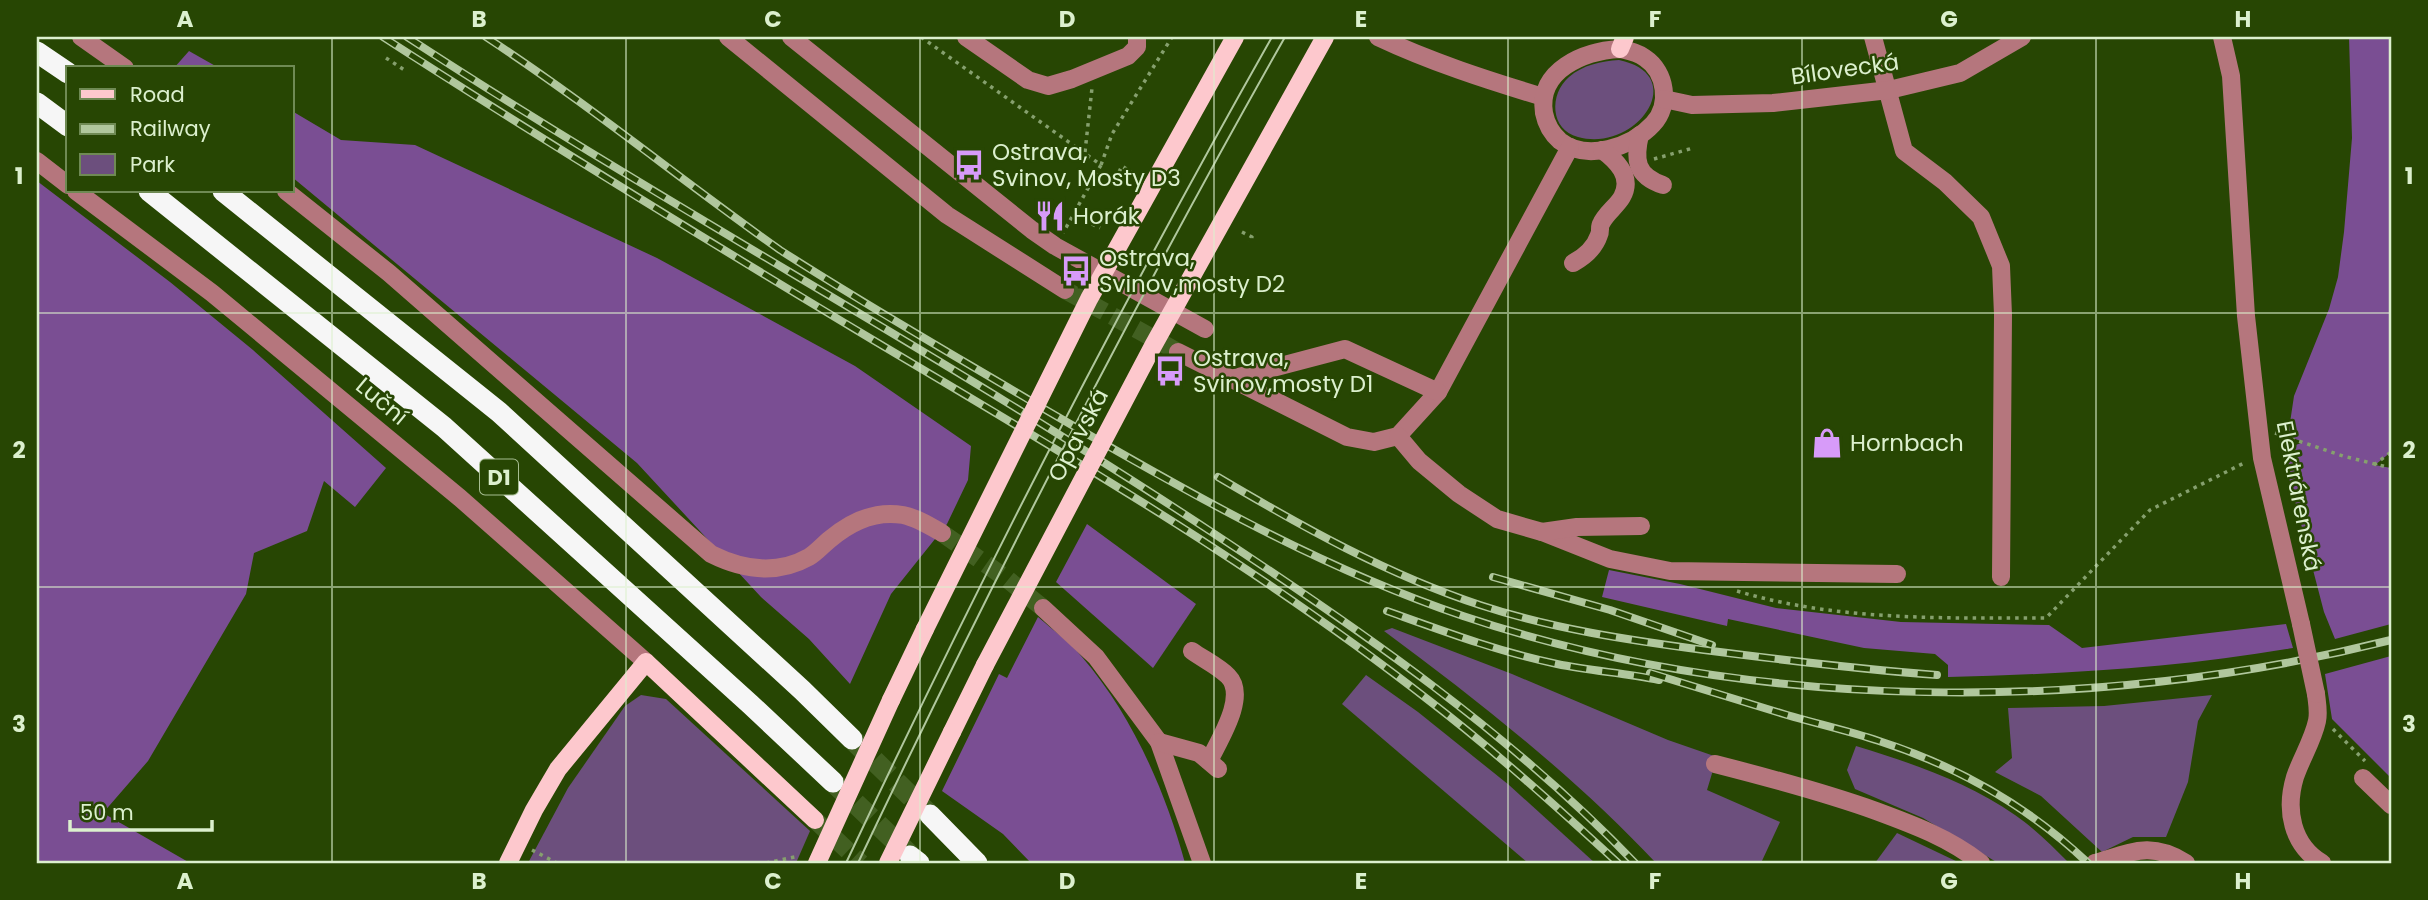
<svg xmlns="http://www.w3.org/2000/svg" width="2428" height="900" font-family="Poppins,sans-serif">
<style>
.green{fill:#6c4f7d}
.forest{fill:#7a4e93}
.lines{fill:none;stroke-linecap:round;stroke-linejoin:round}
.minor-tunnel{stroke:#426021;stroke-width:18;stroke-dasharray:18 9;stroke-linecap:butt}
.major-tunnel{stroke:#426021;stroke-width:18;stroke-dasharray:18 9;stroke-linecap:butt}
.highway-tunnel{stroke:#426021;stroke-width:21;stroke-dasharray:21 10;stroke-linecap:butt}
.path{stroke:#86a06e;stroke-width:3.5;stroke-dasharray:3.5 5;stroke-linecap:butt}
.minor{stroke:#b5767d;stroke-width:18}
.major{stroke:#fdc8cd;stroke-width:18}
.highway{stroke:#f6f6f6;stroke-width:21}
.tram{stroke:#b0c79d;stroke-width:2}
.rail-casing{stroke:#b0c79d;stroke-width:8}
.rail{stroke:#274603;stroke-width:5;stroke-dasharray:16;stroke-linecap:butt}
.minor-bridge{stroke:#b5767d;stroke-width:18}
.major-bridge{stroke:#fdc8cd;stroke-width:18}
.grid{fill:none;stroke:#dcf0ce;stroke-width:2;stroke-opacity:0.55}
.labels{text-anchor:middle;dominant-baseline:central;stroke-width:5;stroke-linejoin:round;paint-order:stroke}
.shield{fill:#274603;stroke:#a6bd91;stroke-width:2}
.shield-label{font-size:21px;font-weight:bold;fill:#dcf0ce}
.street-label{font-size:23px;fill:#dcf0ce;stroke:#274603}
.poi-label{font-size:23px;fill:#dcf0ce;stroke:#274603;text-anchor:start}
.neatline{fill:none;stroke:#dcf0ce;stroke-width:2.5}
.grid-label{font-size:23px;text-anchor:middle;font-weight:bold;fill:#dcf0ce}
</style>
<rect width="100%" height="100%" fill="#274603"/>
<g class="green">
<path d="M1619,60c72,15 18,93 -41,77 -28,-7 -29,-43 -9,-60 14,-12 32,-16 50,-17z"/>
<path d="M1392,628l120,46 156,66 49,17 -10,33 73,32 -19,41h-105c-82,-87 -176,-161 -272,-232z"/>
<path d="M1366,675l52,37 91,73 86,78h-67l-186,-159z"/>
<path d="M641,695l25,4 144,132 -14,32h-268l40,-75 57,-82z"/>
<path d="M2212,695l-14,26 -10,61 -22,55h-33l-31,15 -61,-56 -46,-24 17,-14 -4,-50 96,-2z"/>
<path d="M1856,746c56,17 111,36 159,69 19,13 37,31 53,47l-70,1 -75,-45 -68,-29 -8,-19z"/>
<path d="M1897,833l63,30h-85z"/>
</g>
<g class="forest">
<path d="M2349,37h42v415l-16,13 16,3v156l-56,15 -11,-27 -42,-161 21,-9 -15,-6 6,-40 35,-87 9,-32 6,-45 8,-94z"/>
<path d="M189,51l30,17h-45z"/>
<path d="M292,111l49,29 74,5 242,113 198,108 116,80 -3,34 -21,44 -56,70 -41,90 -41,-45 -48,-42 -124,-134 -345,-286z"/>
<path d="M37,181l133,101 83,68 133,118 -31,39 -31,-26 -17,50 -53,22 -8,41 -98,167 -45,52 87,50h-153z"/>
<path d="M1087,524l109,80 -43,64 -97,-86z"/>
<path d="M1609,570l71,14 96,24 125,14 148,3 33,23 204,-24 7,24c-114,20 -229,26 -345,29v-12l-13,-11 -71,-6 -136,-29 -1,7 -125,-29z"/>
<path d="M1038,617c15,13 32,25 44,40 50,58 83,133 103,206h-154l-28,-29 -61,-43 57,-117 8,4z"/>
<path d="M2391,656v122l-59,-59 -7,-45z"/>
</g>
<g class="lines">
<g class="minor-tunnel">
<path d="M1065,290l113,62"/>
<path d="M942,533l65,46 36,29"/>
</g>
<path class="major-tunnel" d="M815,820l46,43"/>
<g class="highway-tunnel">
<path d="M852,739l78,76"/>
<path d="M833,782l77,73"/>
</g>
<g class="path">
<path d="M921,37l180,128 -38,68"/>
<path d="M386,58l20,13"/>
<path d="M1085,152l7,-64"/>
<path d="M1654,159l39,-11"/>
<path d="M1101,165l11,-31 60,-97"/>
<path d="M1119,172l3,-6 9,6"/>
<path d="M1092,224l8,4"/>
<path d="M1242,232l10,5 -3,5"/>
<path d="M1211,288l8,4"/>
<path d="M2275,433l68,23 48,12"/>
<path d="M2374,465l17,-13"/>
<path d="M1737,591c100,30 205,27 309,27l104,-108 96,-48"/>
<path d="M2333,729l32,32"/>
<path d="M532,850l25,13"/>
<path d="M766,863l33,-7"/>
</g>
<g class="minor">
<path d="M81,37l44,31"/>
<path d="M728,37l219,178 118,75"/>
<path d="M791,37l241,193 23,16 150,83"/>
<path d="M966,37l62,43 20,6 24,-7 56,-23 9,-9v-10"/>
<path d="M1378,37c53,25 109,43 165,60"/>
<path d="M1873,37l31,114 41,31 36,35 20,49 2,49 -2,262"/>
<path d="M2222,37l9,39 15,240 16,142 39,166"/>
<path d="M1620,49c9,2 17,3 25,9 21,14 26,47 8,66 -21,23 -66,38 -93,17 -8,-7 -14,-18 -16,-28 -7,-43 40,-62 76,-64z"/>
<path d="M1664,99l28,6 81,-2 116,-13 71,-17 62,-36"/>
<path d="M1640,135c-6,25 -4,41 23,50"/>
<path d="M37,161l31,24"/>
<path d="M76,191l136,102 248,205 186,164"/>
<path d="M286,191l103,82 322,281c32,16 66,21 98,3 7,-4 14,-12 20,-17 21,-18 45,-30 74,-25 14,3 27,11 39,18"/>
<path d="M1573,263c11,-6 22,-16 26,-28 2,-4 0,-8 2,-11 4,-10 16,-18 21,-27 11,-20 -5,-36 -20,-47"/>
<path d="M1178,352l169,85 27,5 24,-6 40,-44 132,-245"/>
<path d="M1231,379l114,-30 93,43"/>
<path d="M1398,436l21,25 40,33 38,25 45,13 68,27 60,12 227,3"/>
<path d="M1542,532l35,-5 64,-1"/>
<path d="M1043,608l53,49 63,85 43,121"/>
<path d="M1192,651c11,8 26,15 36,25 20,20 -9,64 -19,85"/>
<path d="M2316,694c1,9 3,18 1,27 -4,19 -16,38 -22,56 -10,33 -3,68 27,86"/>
<path d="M1159,742l40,11 19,16"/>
<path d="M1715,764c55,14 108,28 161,47 38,14 73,27 105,52"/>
<path d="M2363,778l28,27"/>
<path d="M2095,863c37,-11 56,-22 91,0"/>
</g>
<g class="major">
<path d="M1620,49l5,-12"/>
<path d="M891,700l34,-71"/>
<path d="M952,732l33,-67"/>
<path d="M508,863l26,-53 24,-41 88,-107 169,158"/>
</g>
<g class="highway">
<path d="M37,52l31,21"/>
<path d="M37,103l31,23"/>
<path d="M149,191l295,236 306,277 83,78"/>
<path d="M223,191l276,221 303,278 50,49"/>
<path d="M930,815l47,48"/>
<path d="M910,856l9,7"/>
</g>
<g class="tram">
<path d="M846,863c132,-280 273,-556 426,-826"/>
<path d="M858,863c133,-280 274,-556 427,-826"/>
</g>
<g class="rail-casing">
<g id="rail">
<path d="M383,37c161,104 325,204 490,303 190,113 383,225 558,362 65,50 126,105 187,161"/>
<path d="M407,37c264,172 543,322 806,496 149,98 298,201 422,330"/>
<path d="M486,37c101,66 195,143 294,213 87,56 177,107 266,160 134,78 269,156 417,206 289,97 634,98 928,24"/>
<path d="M1218,477c83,49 170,98 262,128 73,24 148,35 224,45 78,10 155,19 233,25"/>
<path d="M1493,577l117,33 102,35"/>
<path d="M1387,611c56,20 112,41 170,53 34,7 68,9 102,16"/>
<path d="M1650,673c46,14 91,28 137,42 31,9 62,16 92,26 78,25 150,66 209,122"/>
</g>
</g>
<use href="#rail" class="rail"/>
<path class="minor-bridge" d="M2301,624l15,70"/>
<g class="major-bridge">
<path d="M925,629l164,-330 146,-262"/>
<path d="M985,665l168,-319 172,-309"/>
<path d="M817,863l74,-163"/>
<path d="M888,863l64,-131"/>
</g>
</g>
<path class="grid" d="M332,37v826M626,37v826M920,37v826M1214,37v826M1508,37v826M1802,37v826M2096,37v826M37,313h2354M37,587h2354"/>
<defs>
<g id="bus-bare" transform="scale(2.415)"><path d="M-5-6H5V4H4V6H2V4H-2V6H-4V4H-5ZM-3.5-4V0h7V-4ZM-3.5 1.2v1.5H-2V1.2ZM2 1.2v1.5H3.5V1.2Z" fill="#d79bf9" stroke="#274603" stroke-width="2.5" paint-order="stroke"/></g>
<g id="restaurant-bare" transform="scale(2.415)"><path d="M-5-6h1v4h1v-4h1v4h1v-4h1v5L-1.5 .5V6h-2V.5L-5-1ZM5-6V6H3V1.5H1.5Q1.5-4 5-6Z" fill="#d79bf9" stroke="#274603" stroke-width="2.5" paint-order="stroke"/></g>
<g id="shop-bare" transform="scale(2.415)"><path d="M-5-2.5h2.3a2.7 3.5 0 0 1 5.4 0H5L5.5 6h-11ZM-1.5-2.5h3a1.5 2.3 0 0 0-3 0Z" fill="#d79bf9" stroke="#274603" stroke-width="2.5" paint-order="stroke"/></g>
</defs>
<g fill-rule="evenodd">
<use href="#bus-bare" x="969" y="165"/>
<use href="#restaurant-bare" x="1050" y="216"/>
<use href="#bus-bare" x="1076" y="271"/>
<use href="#bus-bare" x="1170" y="371"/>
<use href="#shop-bare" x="1827" y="443"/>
</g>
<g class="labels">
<rect class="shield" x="480" y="459.5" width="38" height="35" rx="5"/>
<g class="shield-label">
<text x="499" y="477">D1</text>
</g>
<g class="street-label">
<text transform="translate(1845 69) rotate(-8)">Bílovecká</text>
<text transform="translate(382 401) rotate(40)">Luční</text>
<text transform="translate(1078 435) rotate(-62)">Opavská</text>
<text transform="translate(2299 496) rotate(79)">Elektrárenská</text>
</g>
<g class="poi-label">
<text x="992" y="152">Ostrava,<tspan x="992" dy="26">Svinov, Mosty D3</tspan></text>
<text x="1073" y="216">Horák</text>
<text x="1099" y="258">Ostrava,<tspan x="1099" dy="26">Svinov,mosty D2</tspan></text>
<text x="1193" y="358">Ostrava,<tspan x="1193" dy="26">Svinov,mosty D1</tspan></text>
<text x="1850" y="443">Hornbach</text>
</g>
</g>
<rect width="2428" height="900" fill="none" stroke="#274603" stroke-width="77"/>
<rect x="66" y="66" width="228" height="126" fill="#274603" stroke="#6f8a54" stroke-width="2"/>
<rect x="80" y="89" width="35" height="10" fill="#fdc8cd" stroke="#6f8a54" stroke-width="2"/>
<text x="130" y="102" font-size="21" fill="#dcf0ce">Road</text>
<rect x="80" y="124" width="35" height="10" fill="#b0c79d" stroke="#6f8a54" stroke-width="2"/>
<text x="130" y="136" font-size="21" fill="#dcf0ce">Railway</text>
<rect x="80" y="154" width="35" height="21" fill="#6c4f7d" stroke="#6f8a54" stroke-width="2"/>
<text x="130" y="172" font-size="21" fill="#dcf0ce">Park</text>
<path d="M70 820v10h142v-10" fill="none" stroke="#dcf0ce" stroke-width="3.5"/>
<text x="80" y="820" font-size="21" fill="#dcf0ce" stroke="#274603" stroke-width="5" paint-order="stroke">50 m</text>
<rect x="38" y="38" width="2352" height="824" class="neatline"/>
<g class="grid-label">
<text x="185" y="27">A</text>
<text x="479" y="27">B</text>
<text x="773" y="27">C</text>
<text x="1067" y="27">D</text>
<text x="1361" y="27">E</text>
<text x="1655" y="27">F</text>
<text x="1949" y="27">G</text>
<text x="2243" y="27">H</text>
<text x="19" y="184">1</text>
<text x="2409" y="184">1</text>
<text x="19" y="458">2</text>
<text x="2409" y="458">2</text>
<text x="19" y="732">3</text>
<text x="2409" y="732">3</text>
<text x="185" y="889">A</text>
<text x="479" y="889">B</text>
<text x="773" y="889">C</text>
<text x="1067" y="889">D</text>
<text x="1361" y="889">E</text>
<text x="1655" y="889">F</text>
<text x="1949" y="889">G</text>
<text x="2243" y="889">H</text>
</g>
</svg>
